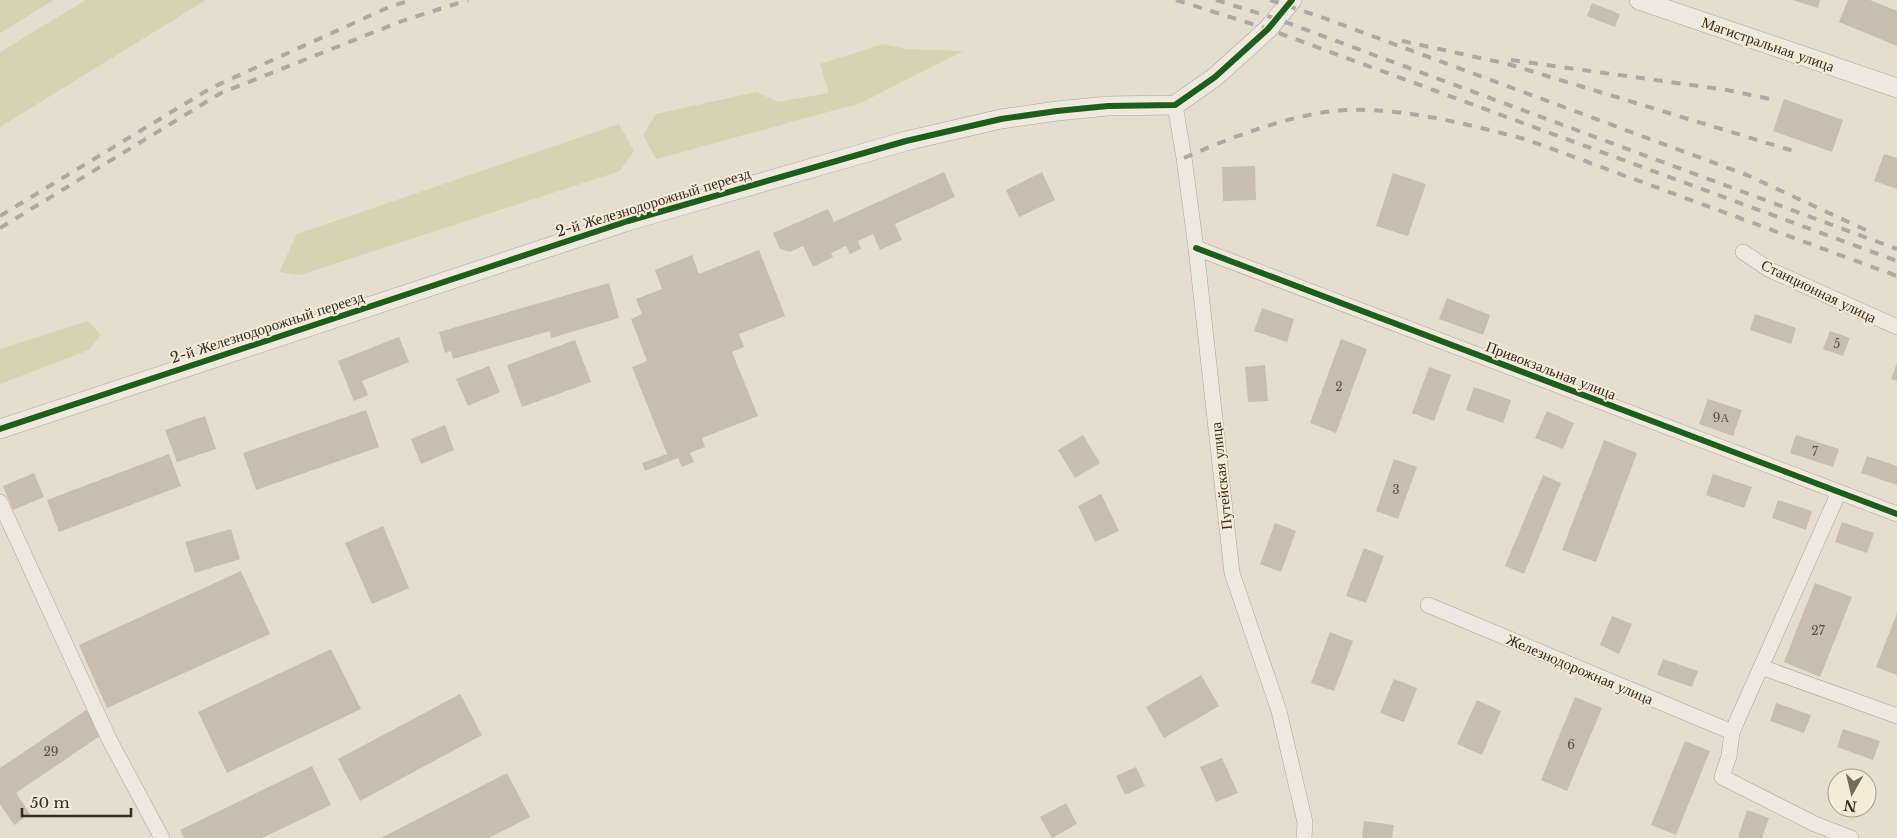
<svg xmlns="http://www.w3.org/2000/svg" width="1897" height="838" font-family="'Libre Baskerville',serif">
<style>
.green{fill:#d4d4b2}
.building{fill:#c9bcb0}
.lines{fill:none;stroke-linecap:round;stroke-linejoin:round}
.minor-casing{stroke:#aaa398;stroke-width:16}
.tertiary-casing{stroke:#aaa398;stroke-width:20}
.minor{stroke:#ede9e1;stroke-width:15}
.tertiary{stroke:#ede9e1;stroke-width:19}
.rail{stroke:#ada8a1;stroke-width:4;stroke-dasharray:9 9;stroke-linecap:butt}
.cycleway-casing{stroke:#f5ebd6;stroke-width:9}
.cycleway{stroke:#1b5e20;stroke-width:6}
.labels{text-anchor:middle;dominant-baseline:central;stroke-width:4;stroke-linejoin:round;paint-order:stroke}
.number-label{font-size:12px;fill:#5d4f44}
.street-label{font-size:15px;fill:#392b20;stroke:#f5ebd6}
</style>
<rect width="100%" height="100%" fill="#e5decf"/>
<g class="green">
<path d="M0,0h54l-54,33z"/>
<path d="M86,0h120l-206,127v-75z"/>
<path d="M883,44l24,5 56,2 -102,52 -205,56 -13,-24 13,-21 100,-22 22,10 51,-9 -9,-29z"/>
<path d="M619,124l15,27 -14,20 -320,104 -21,-3 18,-38z"/>
<path d="M88,321l13,14 -12,15 -89,34v-35z"/>
</g>
<g class="building">
<path d="M1792,0h28l-2,8z"/>
<path d="M1848,0h22l27,11v35l-58,-24z"/>
<path d="M1592,3l28,11 -5,13 -28,-11z"/>
<path d="M1784,99l59,21 -11,32 -59,-21z"/>
<path d="M1884,154l13,4v31l-23,-8z"/>
<path d="M1255,166l1,34 -33,1 -1,-34z"/>
<path d="M944,172l11,25 -60,27 7,16 -22,10 -7,-16 -15,7 3,8 -11,5 -4,-8 -15,7 2,4 -20,10 -10,-21 -13,6 -10,-3 -7,-16 55,-24 6,13z"/>
<path d="M1042,172l13,28 -36,17 -13,-27z"/>
<path d="M1393,173l33,11 -18,52 -32,-10z"/>
<path d="M759,250l26,66 -46,18 5,13 -12,5 26,64 -56,22 3,9 -15,6 4,9 -12,5 -4,-9 -33,13 -3,-8 25,-9 -35,-87 15,-6 -16,-42 11,-5 -6,-15 26,-10 -7,-19 37,-15 7,19z"/>
<path d="M609,283l10,35 -68,20 -1,-7 -97,28 -2,-8 -6,2 -6,-21z"/>
<path d="M1447,298l43,17 -7,20 -44,-16z"/>
<path d="M1262,308l32,11 -7,23 -33,-11z"/>
<path d="M1755,314l41,14 -5,16 -41,-14z"/>
<path d="M1830,331l20,7 -7,18 -20,-7z"/>
<path d="M399,337l10,25 -47,19 6,14 -14,6 -16,-40z"/>
<path d="M1341,339l26,10 -31,84 -26,-10z"/>
<path d="M575,340l16,42 -69,25 -15,-42z"/>
<path d="M1897,363v18l-6,-2z"/>
<path d="M1265,365l3,36 -20,1 -3,-35z"/>
<path d="M489,366l11,26 -32,14 -12,-27z"/>
<path d="M1429,367l22,8 -17,46 -22,-8z"/>
<path d="M1474,387l37,13 -8,23 -37,-13z"/>
<path d="M1708,399l34,11 -9,26 -34,-12z"/>
<path d="M366,410l13,37 -123,43 -13,-37z"/>
<path d="M1547,411l27,12 -11,26 -28,-11z"/>
<path d="M205,416l11,33 -39,13 -12,-32z"/>
<path d="M445,425l9,25 -33,14 -10,-25z"/>
<path d="M1083,435l17,28 -25,15 -17,-28z"/>
<path d="M1796,435l43,14 -6,18 -43,-14z"/>
<path d="M1604,440l33,13 -41,109 -34,-12z"/>
<path d="M169,454l12,32 -122,46 -12,-32z"/>
<path d="M1867,456l30,10v19l-36,-12z"/>
<path d="M1394,459l23,8 -19,52 -22,-8z"/>
<path d="M34,473l10,24 -31,13 -10,-24z"/>
<path d="M1713,474l39,13 -8,21 -38,-13z"/>
<path d="M1543,475l18,8 -37,91 -19,-8z"/>
<path d="M1101,494l18,37 -24,11 -17,-36z"/>
<path d="M1778,500l34,11 -6,19 -34,-12z"/>
<path d="M1842,522l32,11 -7,20 -32,-11z"/>
<path d="M1275,523l21,8 -15,41 -21,-8z"/>
<path d="M383,526l26,62 -37,16 -27,-61z"/>
<path d="M231,529l9,30 -45,14 -10,-31z"/>
<path d="M1364,548l20,8 -18,47 -20,-7z"/>
<path d="M241,571l29,63 -163,74 -28,-63z"/>
<path d="M1815,583l37,14 -32,80 -36,-15z"/>
<path d="M1897,613v62l-21,-8z"/>
<path d="M1612,616l20,8 -13,30 -19,-9z"/>
<path d="M1330,632l23,9 -19,50 -23,-8z"/>
<path d="M331,649l30,60 -134,64 -29,-61z"/>
<path d="M1663,659l35,12 -6,16 -35,-12z"/>
<path d="M1201,675l18,31 -55,32 -18,-31z"/>
<path d="M1394,679l23,9 -13,34 -24,-9z"/>
<path d="M460,694l22,41 -122,66 -22,-42z"/>
<path d="M1575,697l27,11 -35,83 -26,-11z"/>
<path d="M1477,700l24,11 -19,44 -25,-11z"/>
<path d="M1776,703l35,12 -7,18 -34,-12z"/>
<path d="M86,710l17,24 -87,59 14,21 -16,11 -14,-21v-36z"/>
<path d="M1843,729l37,12 -7,19 -36,-13z"/>
<path d="M1685,741l25,10 -34,84 -25,-10z"/>
<path d="M1222,758l16,35 -22,9 -16,-35z"/>
<path d="M312,766l19,39 -69,33h-78l-4,-8z"/>
<path d="M1136,767l9,19 -20,9 -9,-19z"/>
<path d="M507,773l23,44 -41,21h-108z"/>
<path d="M1066,803l11,21 -25,14 -12,-21z"/>
<path d="M1747,810l22,8 -7,20h-24z"/>
<path d="M1364,821l30,4 -2,13h-30z"/>
</g>
<g class="lines">
<g class="minor-casing">
<g id="minor">
<path d="M1175,105l9,53 12,90 36,325 47,138 26,111 -1,16"/>
<path d="M1196,248l701,266"/>
<path d="M1743,252l27,18 127,57"/>
<path d="M1839,492l-107,240 -3,24 -7,21 93,47 36,14"/>
<path d="M0,502l109,237 53,99"/>
<path d="M1428,605l304,127"/>
<path d="M1761,667l136,49"/>
</g>
</g>
<g class="tertiary-casing">
<g id="tertiary">
<path d="M1639,0l258,88"/>
<path d="M0,429l628,-208 278,-80 95,-22 56,-8 51,-5 67,-1 40,-28 53,-48 24,-29"/>
</g>
</g>
<use href="#minor" class="minor"/>
<use href="#tertiary" class="tertiary"/>
<g class="rail">
<path d="M1176,0l92,29 629,232"/>
<path d="M1216,0l61,19 620,230"/>
<path d="M1270,0l51,17 426,158 123,57"/>
<path d="M1402,41l106,23 292,89"/>
<path d="M1511,60l216,30 43,9"/>
<path d="M1184,158c45,-20 93,-38 141,-46 64,-9 142,12 203,28l369,136"/>
<path d="M0,216l211,-128 178,-81 23,-7"/>
<path d="M0,228l221,-135 181,-72 66,-21"/>
</g>
<g class="cycleway-casing">
<g id="cycleway">
<path d="M1196,248l701,266"/>
<path d="M0,429l628,-208 278,-80 95,-22 56,-8 51,-5 67,-1 40,-28 53,-48 24,-29"/>
</g>
</g>
<use href="#cycleway" class="cycleway"/>
</g>
<g class="labels">
<g class="number-label">
<text x="1837" y="343">5</text>
<text x="1339" y="386">2</text>
<text x="1721" y="417">9А</text>
<text x="1815" y="451">7</text>
<text x="1396" y="489">3</text>
<text x="1818" y="630">27</text>
<text x="1571" y="744">6</text>
<text x="51" y="751">29</text>
</g>
<g class="street-label">
<text transform="translate(1768 44) rotate(19)">Магистральная улица</text>
<text transform="translate(653 202) rotate(-17)">2-й Железнодорожный переезд</text>
<text transform="translate(1819 291) rotate(26)">Станционная улица</text>
<text transform="translate(267 327) rotate(-18)">2-й Железнодорожный переезд</text>
<text transform="translate(1551 370) rotate(21)">Привокзальная улица</text>
<text transform="translate(1221 476) rotate(-96)">Путейская улица</text>
<text transform="translate(1580 669) rotate(23)">Железнодорожная улица</text>
</g>
</g>
<g transform="translate(1852 793) rotate(188)"><circle r="24" fill="#f5ebd6" stroke="#aa9e8d"/>
<path d="M0-4L9 19L0 12L-9 19Z" fill="#756a5d"/>
<text y="-8" font-size="14" font-weight="bold" text-anchor="middle" fill="#392b20">N</text>
</g>
<path d="M22 808v8h109v-8" fill="none" stroke="#392b20" stroke-width="2.5"/>
<text x="30" y="808" font-size="15" fill="#392b20" stroke="#f5ebd6" stroke-width="4" paint-order="stroke">50 m</text>
</svg>
